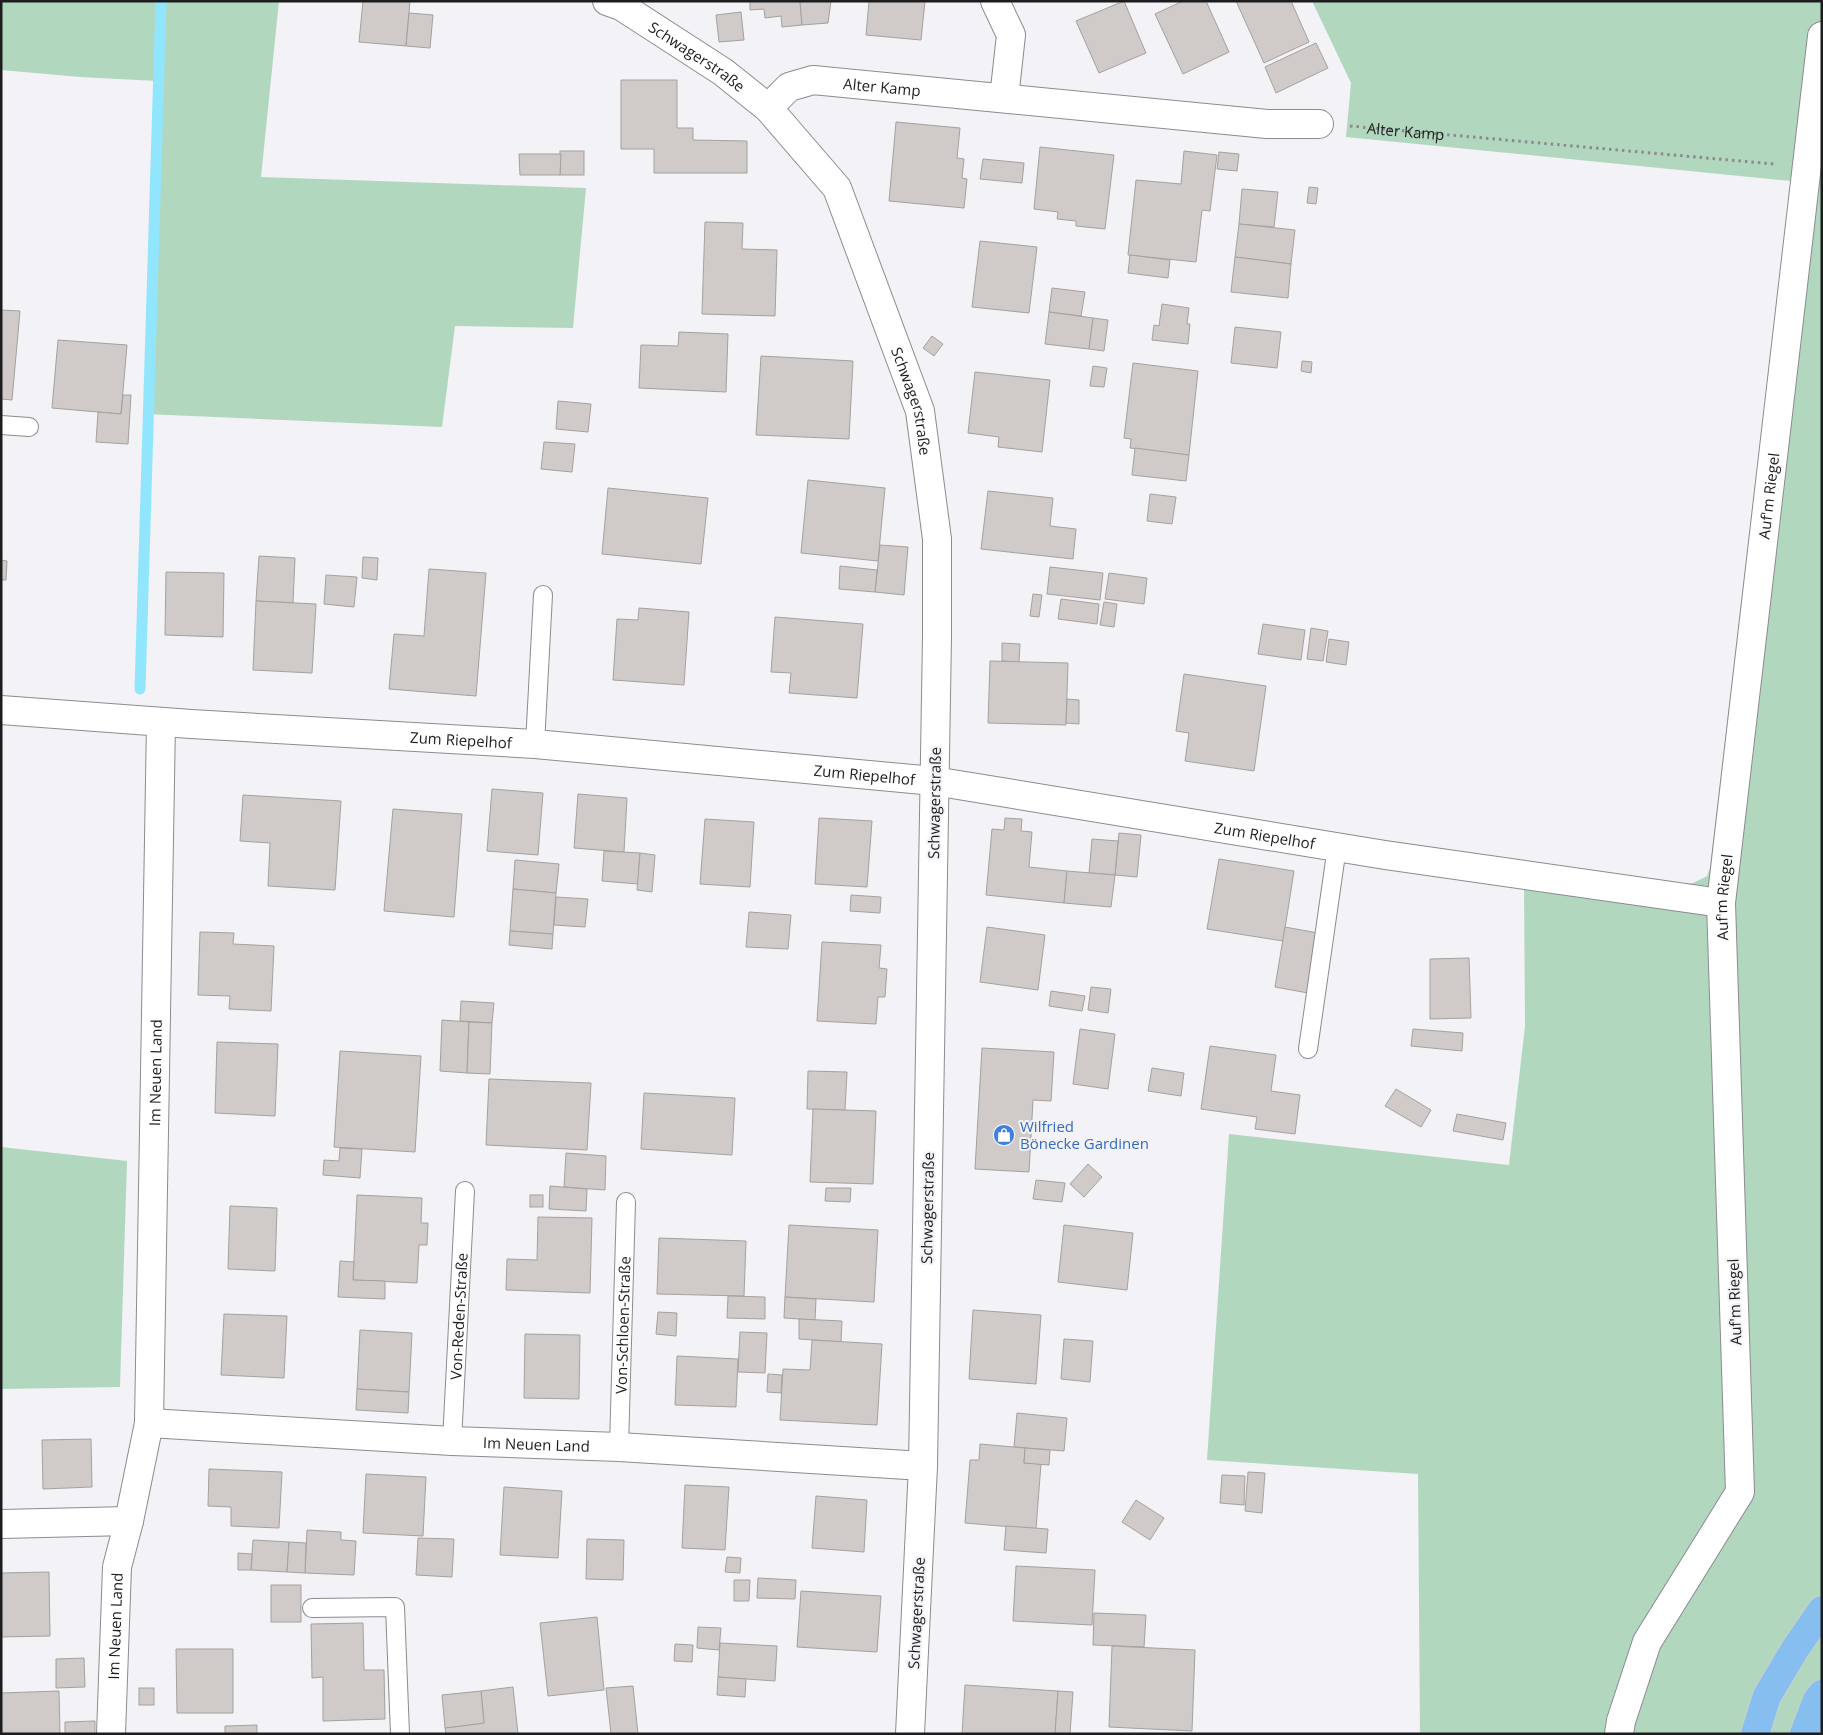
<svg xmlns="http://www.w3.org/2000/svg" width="1823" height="1735" font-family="'Open Sans',sans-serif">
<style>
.green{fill:#b1d8be}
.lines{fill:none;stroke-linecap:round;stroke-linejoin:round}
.stream{stroke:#91e6fe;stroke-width:11}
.building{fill:#d0cbc8;stroke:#a5a19e}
.service-casing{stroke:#8b8b90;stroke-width:20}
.minor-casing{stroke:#8b8b90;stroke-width:30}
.motorway-casing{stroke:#cdcdce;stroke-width:30}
.path{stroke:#8b8b8e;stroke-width:3;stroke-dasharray:2.5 4;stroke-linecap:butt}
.service{stroke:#fff;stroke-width:18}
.minor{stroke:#fff;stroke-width:28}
.motorway{stroke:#85beef;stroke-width:28}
.labels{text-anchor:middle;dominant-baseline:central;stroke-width:4;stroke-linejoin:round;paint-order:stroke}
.street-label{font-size:15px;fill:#1d1d1f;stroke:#f2f2f7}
.shop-label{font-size:15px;fill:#366cbe;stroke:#f2f2f7;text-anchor:start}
</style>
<rect width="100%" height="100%" fill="#f2f2f7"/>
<g class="green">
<path d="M1,1h278l-18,176 325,11 -13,140 -118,-2 -13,101 -297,-13 12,-333 -77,-4 -79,-7z"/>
<path d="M1312,1h510v1733h-402l-2,-260 -211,-14 22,-326 280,31 16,-139 -1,-141 -182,-51 343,50 8,-1 14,-7 3,-8 81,-687 -445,-44 5,-54z"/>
<path d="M1,1147l126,14 -7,226 -119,2z"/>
</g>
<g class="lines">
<path class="stream" d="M140,689l21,-688"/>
</g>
<g class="building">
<path d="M363,1h47l-4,45 -47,-4z"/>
<path d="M750,1h50l2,24 -20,2 -1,-11 -16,2 -1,-9 -14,1z"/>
<path d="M800,1h31l-3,22 -26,2z"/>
<path d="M869,1h56l-4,39 -55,-5z"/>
<path d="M1124,1l22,52 -47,20 -23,-52z"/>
<path d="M1183,1h23l23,51 -46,22 -28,-60z"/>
<path d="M1236,1h55l18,41 -45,21z"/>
<path d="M741,12l3,28 -25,2 -3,-27z"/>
<path d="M409,13l24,2 -3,33 -24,-2z"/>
<path d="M1316,43l12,25 -52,25 -11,-26z"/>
<path d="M621,80h56v48h16v12l54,1v32h-93v-24h-33z"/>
<path d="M896,122l64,6 -3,30 7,1 -2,19 5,1 -3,29 -75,-7z"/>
<path d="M1040,147l74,8 -9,74 -29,-3v-5l-19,-2 1,-7 -24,-3z"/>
<rect x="560" y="151" width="24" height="24"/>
<path d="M1184,151l33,4 -7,56 -8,-1 -6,52 -68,-7 8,-75 45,4z"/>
<path d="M1219,152l20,2 -2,17 -20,-2z"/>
<path d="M519,154h42l-1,21h-40z"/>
<path d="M983,159l41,4 -2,20 -42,-4z"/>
<path d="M1309,187l9,1 -2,16 -9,-1z"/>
<path d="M1242,189l36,3 -4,35 -35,-3z"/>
<path d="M705,222l38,1 -1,26 35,1 -2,66 -73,-2z"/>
<path d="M1239,224l56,6 -4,34 -56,-7z"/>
<path d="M980,241l57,6 -8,66 -57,-6z"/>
<path d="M1130,255l40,5 -2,18 -40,-5z"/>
<path d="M1235,257l56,7 -3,34 -57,-6z"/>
<path d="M1052,288l33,4 -4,24 -32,-4z"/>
<path d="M1162,304l27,4 -2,16h3l-2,20 -36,-4 2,-15 5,1z"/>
<path d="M1,310l19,1 -8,89 -11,-1z"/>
<path d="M1049,312l44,6 -4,31 -44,-5z"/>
<path d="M1093,318l15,2 -4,31 -15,-2z"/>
<path d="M1235,327l46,5 -4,36 -46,-5z"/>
<path d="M679,332l49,2 -2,58 -87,-4 2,-43 37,1z"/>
<path d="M932,336l11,8 -9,12 -11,-8z"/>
<path d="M58,340l69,5 -6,69 -69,-6z"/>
<path d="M761,356l92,5 -4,78 -93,-4z"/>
<path d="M1302,361l10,1 -1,11 -10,-2z"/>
<path d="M1133,363l65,8 -9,84 -59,-7 1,-9 -7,-1z"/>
<path d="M1093,366l14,2 -3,19 -14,-1z"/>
<path d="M975,372l75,8 -8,72 -44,-5 1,-10 -31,-4z"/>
<path d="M123,395h8l-3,49 -32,-2 2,-30 23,2z"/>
<path d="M558,401l33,3 -3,28 -32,-3z"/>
<path d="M544,442l31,2 -3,28 -31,-3z"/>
<path d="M1135,448l54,7 -3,26 -54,-6z"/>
<path d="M808,480l77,8 -7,73 -77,-8z"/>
<path d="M608,488l100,10 -7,66 -99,-10z"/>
<path d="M988,491l65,7 -3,28 26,3 -3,30 -92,-10z"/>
<path d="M1150,494l26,3 -4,27 -25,-3z"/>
<path d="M880,545l28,2 -4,48 -29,-3z"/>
<path d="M259,556l36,2 -2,45 -37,-2z"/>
<path d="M363,557l15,1 -1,22 -15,-2z"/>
<path d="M1,560l6,1 -1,19h-5z"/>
<path d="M840,566l37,4 -2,22 -36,-3z"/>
<path d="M1050,567l53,6 -3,27 -53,-6z"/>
<path d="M429,569l57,4 -10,123 -87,-7 5,-55 30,2z"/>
<path d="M166,572l58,1 -1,64 -58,-2z"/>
<path d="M1109,573l38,5 -3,26 -39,-5z"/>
<path d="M326,575l31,2 -3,30 -30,-3z"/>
<path d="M1033,594l9,1 -3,22 -9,-1z"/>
<path d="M1061,599l38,5 -2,20 -39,-5z"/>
<path d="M256,601l60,3 -4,69 -59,-3z"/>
<path d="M1104,602l13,2 -3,23 -14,-2z"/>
<path d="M639,608l50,4 -5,73 -71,-5 4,-61 21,1z"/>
<path d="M775,617l88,7 -6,74 -68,-5 2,-20 -20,-1z"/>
<path d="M1263,624l42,6 -4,30 -43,-6z"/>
<path d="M1311,628l17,3 -5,30 -16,-2z"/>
<path d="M1329,639l20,3 -3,23 -20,-3z"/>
<path d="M1002,643l18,1 -1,18 -17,-1z"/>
<path d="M990,661l78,2 -2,62 -78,-2z"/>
<path d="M1184,674l82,12 -12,85 -69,-10 4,-28 -13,-2z"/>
<path d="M1067,699l12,1v24l-13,-1z"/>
<path d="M492,789l51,4 -5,62 -51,-4z"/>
<path d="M578,794l49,4 -3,54 -50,-4z"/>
<path d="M243,795l98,6 -6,89 -67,-4 2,-43 -30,-2z"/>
<path d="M393,809l69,5 -8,103 -70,-6z"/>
<path d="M819,818l53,3 -5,66 -52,-3z"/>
<path d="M1005,818l17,1 -1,12 11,1 -3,35 38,4 -3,32 -78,-8 6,-66 12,1z"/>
<path d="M705,819l49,3 -4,65 -50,-3z"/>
<path d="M1119,833l22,2 -4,42 -22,-2z"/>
<path d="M1092,839l26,2 -3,34 -26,-2z"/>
<path d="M604,851l36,2 -2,31 -36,-3z"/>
<path d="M640,853l15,2 -3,37 -15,-2z"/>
<path d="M1219,859l75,12 -11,70 -76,-12z"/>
<path d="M515,860l44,4 -3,29 -43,-4z"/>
<path d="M1067,871l48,4 -4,32 -47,-4z"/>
<path d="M513,889l43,4 -3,41 -43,-3z"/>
<path d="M851,895l30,2 -1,16 -30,-2z"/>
<path d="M556,897l32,2 -3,28 -31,-2z"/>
<path d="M749,912l42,3 -3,34 -42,-2z"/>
<path d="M987,927l58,8 -7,55 -58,-8z"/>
<path d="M1285,927l33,6 -10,60 -33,-6z"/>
<path d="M510,931l43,3 -1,15 -43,-4z"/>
<path d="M200,932l34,1 -1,11 41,2 -3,65 -42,-2 1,-13 -32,-1z"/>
<path d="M822,942l59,3 -2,23 8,1 -2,28h-7l-2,27 -59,-3z"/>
<path d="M1469,958l2,60 -41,1v-60z"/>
<path d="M1091,987l20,2 -3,24 -20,-3z"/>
<path d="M1051,991l34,5 -3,15 -33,-5z"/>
<path d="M461,1001l33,2 -2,20 -32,-2z"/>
<path d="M442,1020l27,2 -2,51 -27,-2z"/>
<path d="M469,1022l23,1 -2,51 -23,-1z"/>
<path d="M1080,1029l35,5 -7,55 -35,-5z"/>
<path d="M1413,1029l50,4 -1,18 -51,-5z"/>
<path d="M217,1042l61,2 -3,72 -60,-3z"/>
<path d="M1210,1046l66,9 -5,36 29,4 -5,39 -40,-5 2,-12 -56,-8z"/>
<path d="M982,1048l72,4 -3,49 -18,-1 -4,72 -54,-3z"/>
<path d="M340,1051l81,5 -6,96 -81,-5z"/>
<path d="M1152,1068l32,5 -3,23 -33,-5z"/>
<path d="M808,1071l39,1 -2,38 -38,-1z"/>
<path d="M489,1079l102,4 -4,67 -101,-5z"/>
<path d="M1396,1089l35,21 -10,17 -36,-21z"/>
<path d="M644,1093l91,5 -3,57 -91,-6z"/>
<path d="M813,1109l63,2 -3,73 -63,-2z"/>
<path d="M1457,1114l49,9 -3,17 -50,-9z"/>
<path d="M340,1148l22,1 -2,29 -37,-3 1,-15 15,1z"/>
<path d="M566,1153l40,3 -1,34 -41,-3z"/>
<path d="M1088,1164l14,13 -18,20 -14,-13z"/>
<path d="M1036,1180l29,3 -3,19 -29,-3z"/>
<path d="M550,1186l37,3 -1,22 -37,-2z"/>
<path d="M826,1188h25l-1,14 -25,-1z"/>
<path d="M357,1195l65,3 -1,25h7l-1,22h-8l-2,38 -64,-3z"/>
<rect x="530" y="1195" width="13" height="12"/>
<path d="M230,1206l47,2 -2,63 -47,-2z"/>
<path d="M538,1217l54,1 -2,75 -84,-3 1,-31 30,1z"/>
<path d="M789,1225l89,5 -4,72 -89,-5z"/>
<path d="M1064,1225l69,8 -6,57 -69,-8z"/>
<path d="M659,1238l87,3 -2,55 -87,-2z"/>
<path d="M340,1261l14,1 -1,18 32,1v18l-47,-2z"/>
<path d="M728,1296l37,1v22l-38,-1z"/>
<path d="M785,1297l31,2 -1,21 -31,-2z"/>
<path d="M973,1310l68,5 -5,69 -67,-5z"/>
<path d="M658,1312l19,1 -1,23 -20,-2z"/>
<path d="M224,1314l63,2 -3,62 -63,-3z"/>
<path d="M799,1319l43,2 -1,21 -42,-3z"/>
<path d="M360,1330l52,3 -3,59 -52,-3z"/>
<path d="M740,1332l27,1 -2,40 -27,-1z"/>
<path d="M525,1334l55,1 -1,64 -55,-1z"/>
<path d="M1064,1339l29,2 -3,41 -29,-3z"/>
<path d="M812,1340l70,4 -5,81 -97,-5 3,-51 27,1z"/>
<path d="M677,1356l61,3 -2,48 -61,-2z"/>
<path d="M768,1374l14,1 -1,18 -14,-1z"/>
<path d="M357,1389l52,3 -1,21 -52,-3z"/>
<path d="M1017,1413l50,5 -3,33 -50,-4z"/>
<path d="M91,1439l1,48 -49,2 -1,-49z"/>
<path d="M980,1444l45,4 -1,15 17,1 -5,65 -71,-6 5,-63h9z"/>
<path d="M1025,1448l25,2 -1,15 -25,-2z"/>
<path d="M209,1469l73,3 -3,56 -48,-2v-19l-23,-1z"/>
<path d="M1248,1472l17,1 -3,40 -17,-2z"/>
<path d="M366,1474l60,3 -3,59 -60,-3z"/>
<path d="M1222,1475l23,1 -1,29 -24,-2z"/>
<path d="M685,1485l44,2 -4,63 -43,-2z"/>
<path d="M504,1487l58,4 -4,67 -58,-3z"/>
<path d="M816,1496l51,4 -3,52 -52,-4z"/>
<path d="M1136,1500l28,18 -14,22 -28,-18z"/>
<path d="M1006,1526l42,3 -2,24 -42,-3z"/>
<path d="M307,1530l34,2v8l15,1 -2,34 -49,-2z"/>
<path d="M418,1538l36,1 -2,38 -36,-2z"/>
<path d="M587,1539l37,1 -1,40 -37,-1z"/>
<path d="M253,1540l36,2 -2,30 -36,-2z"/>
<path d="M289,1542l17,1 -1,30 -18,-1z"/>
<path d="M238,1553l14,1 -1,16h-13z"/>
<path d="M727,1557l14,1 -1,15 -15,-1z"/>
<path d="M1016,1566l79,4 -3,55 -79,-4z"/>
<path d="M49,1572l1,64 -49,1v-64z"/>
<path d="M758,1578l38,2 -1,19 -38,-1z"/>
<path d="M734,1580h16l-1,21h-15z"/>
<rect x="271" y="1585" width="30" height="37"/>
<path d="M801,1591l80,5 -4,56 -80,-5z"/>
<path d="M1094,1613l52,2 -2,32 -51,-2z"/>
<path d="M597,1617l7,73 -56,6 -8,-73z"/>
<path d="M363,1623l1,47h20l1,49 -62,2v-44l-11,1 -1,-54z"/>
<path d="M698,1627l23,1 -2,22 -22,-2z"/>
<path d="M720,1643l57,3 -2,35 -57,-4z"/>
<path d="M675,1644l18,1 -1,17 -18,-1z"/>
<path d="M1112,1646l83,4 -3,81 -83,-4z"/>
<path d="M176,1649h57v64h-56z"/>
<path d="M84,1658l1,29 -29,1v-29z"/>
<path d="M718,1677l28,2 -1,18 -28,-2z"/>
<path d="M965,1685l93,6 -3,43h-93z"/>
<path d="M633,1686l5,48h-27l-5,-46z"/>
<path d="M513,1687l5,47h-72l-1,-6 39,-5 -3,-32z"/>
<rect x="139" y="1688" width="15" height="17"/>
<path d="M59,1691l1,43h-59v-41z"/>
<path d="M481,1691l3,32 -39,5 -3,-33z"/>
<path d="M1058,1691l15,1 -3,42h-15z"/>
<path d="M95,1721v13h-30v-12z"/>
<path d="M257,1725v9h-32v-8z"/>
</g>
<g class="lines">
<g class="service-casing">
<g id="service">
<path d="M1,425l28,2"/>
<path d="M535,744l8,-149"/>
<path d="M1308,1049l29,-202"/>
<path id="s2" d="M452,1441l13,-250"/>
<path id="s3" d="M619,1447l7,-245"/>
<path d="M312,1608l83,-1 5,127"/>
</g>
</g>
<g class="minor-casing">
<g id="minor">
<path id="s4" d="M607,1l14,5 102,66 45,36 69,80 83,223 17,128v98l-14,829 -13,268"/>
<path d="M995,1l16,34 -7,63"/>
<path id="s5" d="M768,108l21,-21 24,-7 454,44h52"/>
<path id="s6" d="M1,710l190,14 344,20 399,37 451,74 336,48"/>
<path id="s7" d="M149,1423l303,18 167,6 304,19"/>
<path d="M1,1524l128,-3"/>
<path id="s8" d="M111,1734l6,-167 12,-46 20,-98 12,-701"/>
<path id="s9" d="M1619,1734l2,-13 26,-79 93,-150 -19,-589 101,-867"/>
</g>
</g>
<g class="motorway-casing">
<g id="motorway">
<path d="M1755,1734l12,-38 28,-47 27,-39"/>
<path d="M1804,1734l13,-34 5,-6"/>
</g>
</g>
<path class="path" id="s1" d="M1350,126l424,38"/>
<use href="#service" class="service"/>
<use href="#minor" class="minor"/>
<use href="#motorway" class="motorway"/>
</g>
<defs>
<g id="shop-disc" transform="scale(1.125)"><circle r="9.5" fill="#3f7fe0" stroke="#f2f2f7"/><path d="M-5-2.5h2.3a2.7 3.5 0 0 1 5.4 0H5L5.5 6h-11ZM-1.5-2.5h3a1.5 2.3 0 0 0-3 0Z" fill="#fff"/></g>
</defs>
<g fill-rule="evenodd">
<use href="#shop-disc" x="1004" y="1135"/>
</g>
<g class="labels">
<g class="street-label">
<text stroke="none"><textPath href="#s4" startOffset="106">Schwagerstraße</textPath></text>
<text stroke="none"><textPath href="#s5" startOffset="124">Alter Kamp</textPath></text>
<text stroke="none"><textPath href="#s1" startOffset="56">Alter Kamp</textPath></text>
<text stroke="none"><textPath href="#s4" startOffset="526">Schwagerstraße</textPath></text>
<text stroke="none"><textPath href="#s9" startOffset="1272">Auf'm Riegel</textPath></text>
<text stroke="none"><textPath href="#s6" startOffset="461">Zum Riepelhof</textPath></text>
<text stroke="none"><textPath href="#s6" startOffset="866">Zum Riepelhof</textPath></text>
<text transform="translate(934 803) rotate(-89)">Schwagerstraße</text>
<text stroke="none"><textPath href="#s6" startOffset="1271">Zum Riepelhof</textPath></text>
<text stroke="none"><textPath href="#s9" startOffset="868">Auf'm Riegel</textPath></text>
<text stroke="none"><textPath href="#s8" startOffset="665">Im Neuen Land</textPath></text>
<text transform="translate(927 1208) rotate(-89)">Schwagerstraße</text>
<text transform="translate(1734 1302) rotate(-92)">Auf'm Riegel</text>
<text stroke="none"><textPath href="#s2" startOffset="125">Von-Reden-Straße</textPath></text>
<text stroke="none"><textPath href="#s3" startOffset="122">Von-Schloen-Straße</textPath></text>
<text stroke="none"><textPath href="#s7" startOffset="388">Im Neuen Land</textPath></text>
<text transform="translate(916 1613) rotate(-87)">Schwagerstraße</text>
<text stroke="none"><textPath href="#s8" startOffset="108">Im Neuen Land</textPath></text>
</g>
<g class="shop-label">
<text x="1020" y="1126">Wilfried<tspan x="1020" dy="17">Bönecke Gardinen</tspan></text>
</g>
</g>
<rect width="1823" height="1735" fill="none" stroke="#1d1d1f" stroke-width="5"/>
</svg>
